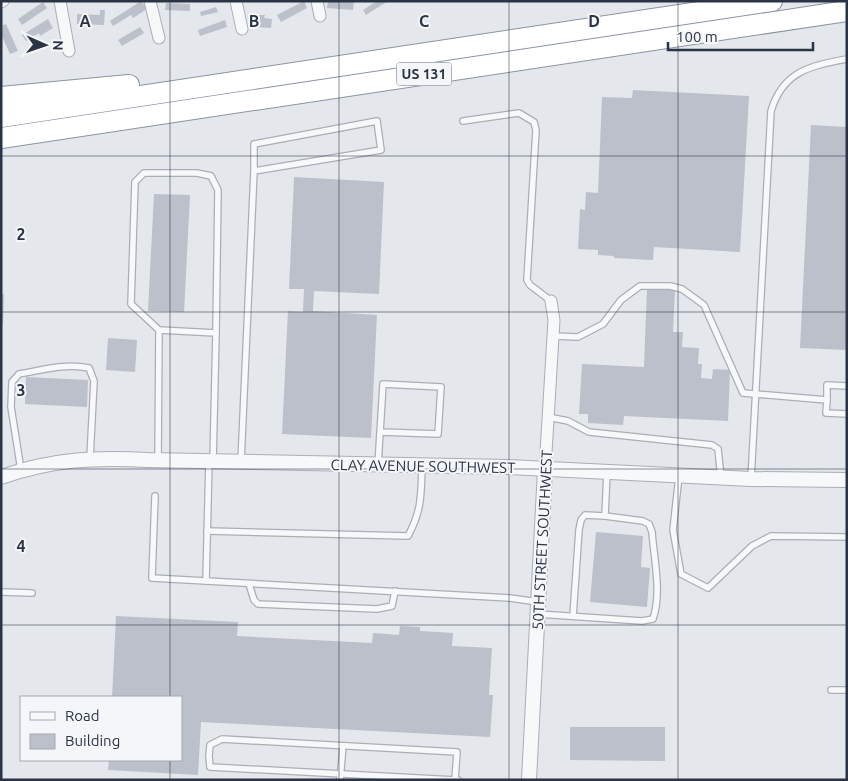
<svg xmlns="http://www.w3.org/2000/svg" width="848" height="781" font-family="Ubuntu,sans-serif">
<style>
.building{fill:#bbc0ca}
.lines{fill:none;stroke-linecap:round;stroke-linejoin:round}
.service-casing{stroke:#a9aeb7;stroke-width:8}
.minor-casing{stroke:#a9aeb7;stroke-width:13}
.tertiary-casing{stroke:#a9aeb7;stroke-width:16}
.motorway-casing{stroke:#8b94a3;stroke-width:22}
.service{stroke:#f7f8fa;stroke-width:5.5}
.minor{stroke:#f7f8fa;stroke-width:11}
.tertiary{stroke:#f7f8fa;stroke-width:14}
.motorway{stroke:#fff;stroke-width:20}
.grid{fill:none;stroke:#2b3445;stroke-width:1;stroke-opacity:0.55}
.labels{text-anchor:middle;dominant-baseline:central;stroke-width:4;stroke-linejoin:round;paint-order:stroke}
.shield{fill:#f4f6f9;stroke:#676e7b;stroke-width:1}
.shield-label{font-size:14px;font-weight:bold;fill:#2b3445}
.street-label{font-size:15px;fill:#2b3445;stroke:#f4f6f9}
.grid-label{font-size:16px;text-anchor:middle;font-weight:bold;fill:#2b3445;stroke:#f4f6f9;stroke-width:4;stroke-linejoin:round;paint-order:stroke}
</style>
<rect width="100%" height="100%" fill="#e4e7ec"/>
<g class="building">
<path d="M141,1l6,8 -14,9 -2,-3 -18,11 -3,-5z"/>
<path d="M304,1l3,7 -26,14 -4,-7z"/>
<path d="M328,1h26l-1,9 -26,-2z"/>
<path d="M377,1h11l-22,14 -3,-5z"/>
<path d="M43,2l4,6 -25,17 -4,-6z"/>
<path d="M166,3l24,1v7l-25,-1z"/>
<path d="M216,7l2,5 -17,4 -1,-4z"/>
<path d="M100,10h5l-1,15 -27,-1v-10l23,1z"/>
<path d="M253,15h12l-1,3 8,1 -1,9 -18,-1z"/>
<path d="M48,19l5,9 -13,8 -1,-3 -13,8 -4,-6z"/>
<path d="M225,20l2,7 -27,9 -2,-6z"/>
<path d="M6,24l12,27 -8,3 -9,-20v-8z"/>
<path d="M140,27l4,6 -22,13 -4,-6z"/>
<path d="M633,90l116,6 -9,156 -86,-5 -1,13 -39,-2v-2l-16,-1v-5l-20,-1 2,-40 5,1 1,-18 12,1 4,-96 30,1z"/>
<path d="M811,125l36,2v223l-47,-2z"/>
<path d="M294,177l90,5 -5,112 -65,-3 -1,20 64,4 -6,123 -89,-4 6,-123 15,1 1,-23h-15z"/>
<path d="M154,194l36,1 -6,117 -36,-1z"/>
<path d="M647,288l28,1 -2,43h10l-1,15 17,1 -1,16h4l-1,14 11,1 1,-10 17,1 -2,51 -104,-5 -1,9 -35,-2v-9h-9l3,-50 62,3z"/>
<path d="M1,294h3l-1,31h-2z"/>
<path d="M108,338l29,2 -2,32 -29,-2z"/>
<path d="M26,377l62,3 -1,27 -62,-3z"/>
<path d="M596,532l47,4 -2,31 9,1 -3,39 -57,-5z"/>
<path d="M116,616l122,6 -1,14 135,7 1,-10 26,2 1,-9 20,1v4l33,2 -1,13 40,2 -3,47h4l-3,42 -289,-15 -3,53 -90,-5 1,-10h72v-63h-69z"/>
<path d="M570,727h95v34l-95,-1z"/>
</g>
<g class="lines">
<g class="service-casing">
<g id="service">
<path d="M463,121l56,-8 15,9 2,8 -9,150 3,5 21,16"/>
<path d="M159,330l-28,-26 4,-122 9,-9h53l14,3 7,14 -2,143"/>
<path d="M553,336l25,1 25,-13 18,-24 19,-14h30l12,3 22,16 39,88 84,7v-15l20,1"/>
<path d="M827,400l-1,13 21,1"/>
<path d="M548,417l20,4 21,11 123,13 6,4 3,29"/>
<path d="M158,460l1,-130 57,3 -3,129"/>
<path d="M241,462l13,-291 127,-21 -4,-29 -123,23v27"/>
<path d="M378,465l5,-81 58,3 -3,47 -58,-2"/>
<path d="M21,470l-10,-63 1,-25 7,-8c24,-4 46,-11 70,-6l5,13 -4,77"/>
<path d="M679,476l-6,54 8,44 27,14 44,-42 19,-10 76,1"/>
<path d="M751,479l20,-368c12,-40 39,-45 76,-52"/>
<path d="M155,496l-3,82 358,20 28,4"/>
<path d="M207,531l201,5c14,-26 13,-41 14,-70"/>
<path d="M206,581l3,-119"/>
<path d="M249,584l5,16 4,4 119,5 15,-3 3,-15"/>
<path d="M1,592l31,1"/>
<path d="M538,614l104,7 11,-2c9,-27 1,-59 -1,-87l-3,-8 -6,-3 -38,-5 2,-44"/>
<path d="M573,616l6,-86 2,-10 4,-5 20,1"/>
<path d="M831,690h16"/>
<path d="M340,780l3,-34"/>
<path d="M455,780l2,-28 -235,-13 -12,6 -1,11 1,11 245,13h3"/>
</g>
</g>
<g class="minor-casing">
<g id="minor">
<path d="M60,1l9,50"/>
<path d="M150,1l9,37"/>
<path d="M236,1l6,28"/>
<path d="M317,1l3,15"/>
<path d="M1,2l2,-1"/>
<path d="M545,469l9,-149 -3,-19"/>
</g>
</g>
<g class="tertiary-casing">
<g id="tertiary">
<path d="M1,477c52,-18 94,-20 147,-17l360,7 243,12 96,1"/>
<path d="M529,780l16,-311"/>
</g>
</g>
<g class="motorway-casing">
<g id="motorway">
<path d="M1,97l128,-12"/>
<path d="M1,117l771,-116"/>
<path d="M1,138l846,-127"/>
</g>
</g>
<use href="#service" class="service"/>
<use href="#minor" class="minor"/>
<use href="#tertiary" class="tertiary"/>
<use href="#motorway" class="motorway"/>
</g>
<path class="grid" d="M170,1v696M339,1v779M509,1v779M678,1v779M1,156h846M1,312h846M1,469h846M1,625h846M170,760v20"/>
<g class="labels">
<rect class="shield" x="396.5" y="62.5" width="55" height="23" rx="4"/>
<g class="shield-label">
<text x="424" y="74">US 131</text>
</g>
<g class="street-label">
<text transform="translate(423 466) rotate(1)">CLAY AVENUE SOUTHWEST</text>
<text transform="translate(542 540) rotate(-87)">50TH STREET SOUTHWEST</text>
</g>
</g>
<g class="grid-label">
<text x="85" y="27">A</text>
<text x="254" y="27">B</text>
<text x="424" y="27">C</text>
<text x="594" y="27">D</text>
<text x="21" y="240">2</text>
<text x="21" y="396">3</text>
<text x="21" y="552">4</text>
</g>
<rect width="848" height="781" fill="none" stroke="#2b3445" stroke-width="5"/>
<rect x="20" y="696" width="162" height="65" fill="#f4f6f9" stroke="#a4a8b1"/>
<rect x="30" y="712" width="25" height="8" fill="#f7f8fa" stroke="#a4a8b1"/>
<text x="65" y="721" font-size="15" fill="#2b3445">Road</text>
<rect x="30" y="734" width="25" height="15" fill="#bbc0ca" stroke="#a4a8b1"/>
<text x="65" y="746" font-size="15" fill="#2b3445">Building</text>
<g transform="translate(45 45) rotate(92)" stroke="#f4f6f9" stroke-width="4" paint-order="stroke">
<path d="M0-4L9 19L0 12L-9 19Z" fill="#2b3445"/>
<text y="-8" font-size="14" font-weight="bold" text-anchor="middle" fill="#2b3445">N</text>
</g>
<path d="M668 42v8h145v-8" fill="none" stroke="#2b3445" stroke-width="2.5"/>
<text x="676" y="42" font-size="15" fill="#2b3445" stroke="#f4f6f9" stroke-width="4" paint-order="stroke">100 m</text>
</svg>
